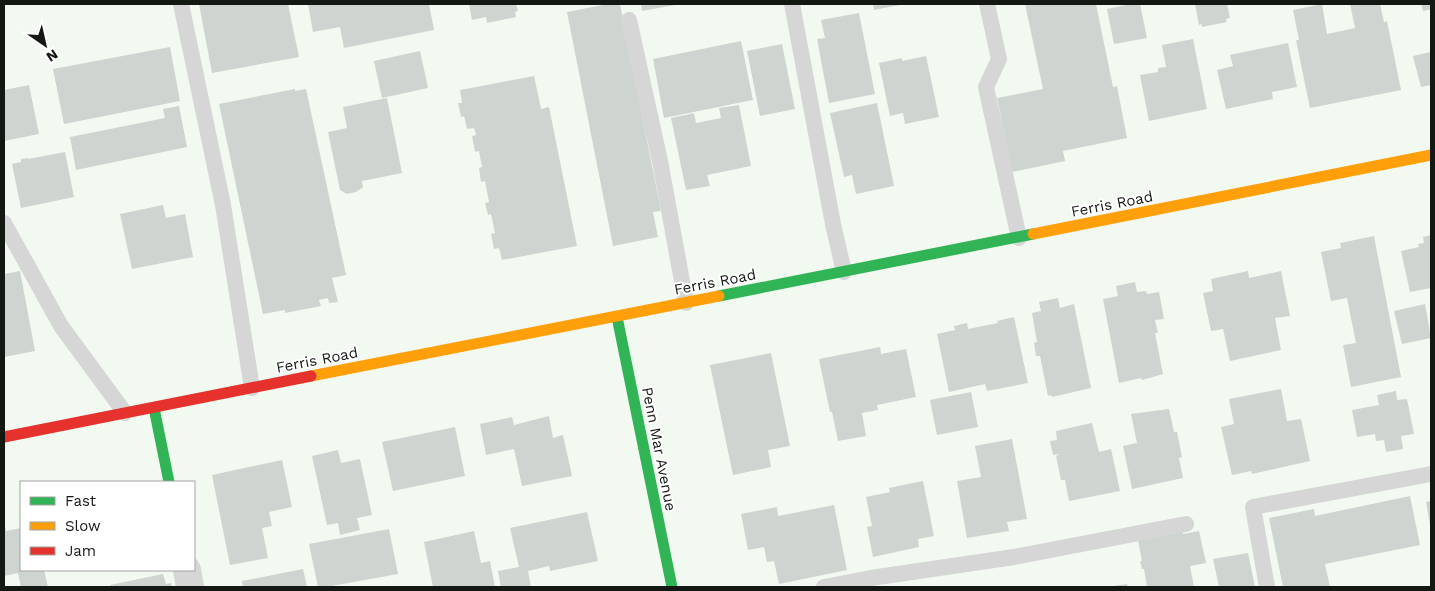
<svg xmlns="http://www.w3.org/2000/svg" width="1435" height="591" font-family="'Work Sans',sans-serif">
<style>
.building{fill:#ced5d0}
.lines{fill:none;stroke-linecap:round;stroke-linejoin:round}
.lane{stroke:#d5d6d5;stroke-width:16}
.street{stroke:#d5d6d5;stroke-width:28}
.fast{stroke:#30b455;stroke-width:11}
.slow{stroke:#ff9f0a;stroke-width:11}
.jam{stroke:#e5322d;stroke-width:11}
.labels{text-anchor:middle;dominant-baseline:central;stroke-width:4;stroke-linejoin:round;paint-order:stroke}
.street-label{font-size:15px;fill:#141813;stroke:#fff}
</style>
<rect width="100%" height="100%" fill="#f2f9f0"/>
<g class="building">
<path d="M199,4h89l11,53 -87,16z"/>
<path d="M308,4h121l5,26 -90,18 -4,-21 -27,5z"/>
<path d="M469,4h47l2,7 -3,1 1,5 -29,6 -1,-6 -14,3z"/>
<path d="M608,4h12l41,207 -8,1 5,25 -45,9 -46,-234z"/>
<path d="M641,4h34v1l-33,6z"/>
<path d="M873,4h27v1l-26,5z"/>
<path d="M1025,4h71l17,83 4,-1 10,52 -64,13 2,10 -53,11 -15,-74 46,-9z"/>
<path d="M1131,4h9l7,34 -33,6 -7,-35z"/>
<path d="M1195,4h32l3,14 -4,1 1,3 -25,5v-3l-3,1z"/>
<path d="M1322,4l5,30 28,-6 -5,-24h30l4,18 3,-1 14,69 -91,18 -14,-68h3l-6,-30z"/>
<path d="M1421,4h10v5l-8,2z"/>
<path d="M859,13l16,81 -46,9 -12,-64 8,-1 -4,-18z"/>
<path d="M1193,39l14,70 -58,12 -9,-46 18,-3v-4l8,-1 -4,-22z"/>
<path d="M741,41l12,59 -89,18 -11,-59z"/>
<path d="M1288,43l9,44 -25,5 1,7 -47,10 -9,-39 16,-4 -3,-11z"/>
<path d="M782,44l13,65 -35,7 -13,-65z"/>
<path d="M170,47l10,54 -116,23 -11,-55z"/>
<path d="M420,51l8,37 -46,10 -8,-37z"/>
<path d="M1431,52v33l-10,2 -8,-31z"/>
<path d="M926,56l13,61 -34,7 -2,-11 -13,3 -11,-53 23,-5v3z"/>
<path d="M534,76l7,33 8,-2 28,139 -75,14 -3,-12 -5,1 -3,-15 4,-1 -4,-19 -3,1 -3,-12 4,-1 -4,-21 -4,1 -2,-14 3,-1 -3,-16 -4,1 -3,-16 4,-1 -2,-7 -7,1 -3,-13 -3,1 -3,-14h4l-2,-13z"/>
<path d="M29,85l10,49 -35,7v-51z"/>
<path d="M295,89v2l11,-2 40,186 -14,3 6,24 -9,1 -1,-5 -9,2 2,6 -36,7v-3l-22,4 -44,-210z"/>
<path d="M387,98l15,75 -40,8 1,6 -7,5 -9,2 -7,-4 -12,-58 19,-4 -4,-21z"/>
<path d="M877,103l17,83 -38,8 -4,-19 -8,2 -14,-64z"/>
<path d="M739,105l12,61 -44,9 3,11 -24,4 -15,-72 23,-5 2,10 25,-5 -2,-10z"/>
<path d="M179,106l8,41 -111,23 -6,-33 95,-19 -2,-9z"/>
<path d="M65,152l9,45 -53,11 -9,-44 9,-2v-3l7,-1v1z"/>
<path d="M163,205l3,13 19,-4 8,43 -61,12 -12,-55z"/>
<path d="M1431,235v53l-21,4 -9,-41 18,-4 -1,-3 6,-1 -1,-6z"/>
<path d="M1374,236l27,141 -50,10 -8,-42 13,-2 -9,-45 -16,3 -10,-49 20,-4 -1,-5z"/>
<path d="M20,271l15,80 -31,6v-83z"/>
<path d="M1248,271l1,7 32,-7 9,45 -15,2 6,32 -51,11 -7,-32 -12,2 -8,-38 10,-2 -2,-12z"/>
<path d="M1135,282l2,10 9,-1 1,3 12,-2 5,27 -9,1 3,13h-3l8,41 -21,6 -1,-2 -22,5 -16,-84 15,-3 -2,-10z"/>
<path d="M1058,298l2,10 14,-4 17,84 -39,9 -1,-2 -3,1 -8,-40h-4l-2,-13 3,-1 -5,-29 9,-2 -2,-9z"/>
<path d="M1425,304l6,34 -29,6 -8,-33z"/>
<path d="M1014,317l14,66 -41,8 -2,-7 -36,8 -12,-58 18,-4 -1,-4 13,-3 1,6 30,-6 -1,-2z"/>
<path d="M880,347l1,7 25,-5 10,48 -39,8 1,5 -16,3 4,23 -28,5 -6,-29h-2l-11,-53z"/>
<path d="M771,353l19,93 -22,4 3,17 -38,8 -23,-110z"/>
<path d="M1281,389l6,32 14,-2 9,42 -58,13 -1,-3 -19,4 -11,-48 13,-3 -5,-25z"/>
<path d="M1396,391l1,9 10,-1 7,35 -13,2 2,13 -17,3 -2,-12 -8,1 -1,-7 -18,3 -5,-27 27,-5 -2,-10z"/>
<path d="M971,392l7,35 -41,8 -7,-35z"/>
<path d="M1169,409l5,23h3l5,25 -3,1 4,20 -51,11 -9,-43 14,-3 -6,-29z"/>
<path d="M549,416l4,22 10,-3 9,41 -50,10 -8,-37 -28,6 -6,-31 32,-7 2,8z"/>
<path d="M1092,423l7,29 12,-3 9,42 -51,10 -4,-21h-4l-5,-24 4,-2 -7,1 -3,-14 7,-1 -1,-9z"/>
<path d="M455,427l10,49 -72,15 -11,-49z"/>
<path d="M1012,439l15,80 -20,3 2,9 -42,7 -10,-57 24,-4 -6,-31z"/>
<path d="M338,450l3,13 19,-4 12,56 -15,3 3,12 -20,5 -2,-12 -11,2 -15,-69z"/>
<path d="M282,460l10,47 -23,5 3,14 -10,2 6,30 -38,7 -18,-90z"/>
<path d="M923,481l11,55 -16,3 1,8 -46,10 -6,-30 5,-1 -6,-29 24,-5 -1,-4z"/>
<path d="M1410,496l10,49 -95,19 5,23h-47l-14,-69 45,-9 1,7z"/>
<path d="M1431,501v24h-1l-4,-23z"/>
<path d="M834,505l13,65 -68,14 -5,-23 -7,1 -3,-15 -16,3 -7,-36 36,-7 1,9z"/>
<path d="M587,512l11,49 -48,10 -1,-5 -21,5 3,16h-30l-3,-16 21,-4 -9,-39z"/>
<path d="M5,526l1,5 15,-3v42h23l4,17h-27l-3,-14 -14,3z"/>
<path d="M389,529l9,45 -72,13h-8l-9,-43z"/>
<path d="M474,531l7,32 9,-2 5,26h-62l-9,-45z"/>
<path d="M1183,531v3l16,-3 7,32 -16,3 4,21h-47l-3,-18h-2l-2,-8h2l-4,-21z"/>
<path d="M1248,553l7,34h-36l-6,-28z"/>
<path d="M303,569l4,18h-64l-1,-6z"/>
<path d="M163,574l3,10 5,-1 1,4h-61l-1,-2z"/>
<path d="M1127,584l1,3h-15v-1z"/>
</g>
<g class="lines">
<g class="lane">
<path d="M181,4l42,201 29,183"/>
<path d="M792,4l41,220 11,48"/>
<path d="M987,4l12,55 -13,28 33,151"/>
<path d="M629,20l31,141 26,142"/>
<path d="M4,223l57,103 64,87"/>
<path d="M824,587l47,-9 143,-21 172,-33"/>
<path d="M1267,587l-14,-80 178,-33"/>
</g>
<path class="street" d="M187,570l3,17"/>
<g class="fast">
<path d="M719,296l314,-62"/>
<path d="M617,317l55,270"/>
<path d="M154,408l15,74"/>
</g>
<g class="slow">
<path d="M1033,234l398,-79"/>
<path d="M311,376l408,-80"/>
</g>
<path class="jam" d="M4,437l307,-61"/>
</g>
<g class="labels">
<g class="street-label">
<text transform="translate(1112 204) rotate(-11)">Ferris Road</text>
<text transform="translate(715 282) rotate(-11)">Ferris Road</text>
<text transform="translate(317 360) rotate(-11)">Ferris Road</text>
<text transform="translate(659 449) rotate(79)">Penn Mar Avenue</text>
</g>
</g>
<rect width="1435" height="591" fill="none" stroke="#141813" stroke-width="10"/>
<rect x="20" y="481" width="175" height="90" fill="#ffffff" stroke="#a1a3a1"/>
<rect x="30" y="497" width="25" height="8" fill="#30b455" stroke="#a1a3a1"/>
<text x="65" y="506" font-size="15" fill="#141813">Fast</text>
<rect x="30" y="522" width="25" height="8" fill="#ff9f0a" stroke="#a1a3a1"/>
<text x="65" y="531" font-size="15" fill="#141813">Slow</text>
<rect x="30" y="547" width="25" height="8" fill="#e5322d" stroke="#a1a3a1"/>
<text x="65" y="556" font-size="15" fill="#141813">Jam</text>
<g transform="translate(45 45) rotate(146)" stroke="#ffffff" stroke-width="4" paint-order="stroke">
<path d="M0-4L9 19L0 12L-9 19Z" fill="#141813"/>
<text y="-8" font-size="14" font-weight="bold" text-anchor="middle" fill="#141813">N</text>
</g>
</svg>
